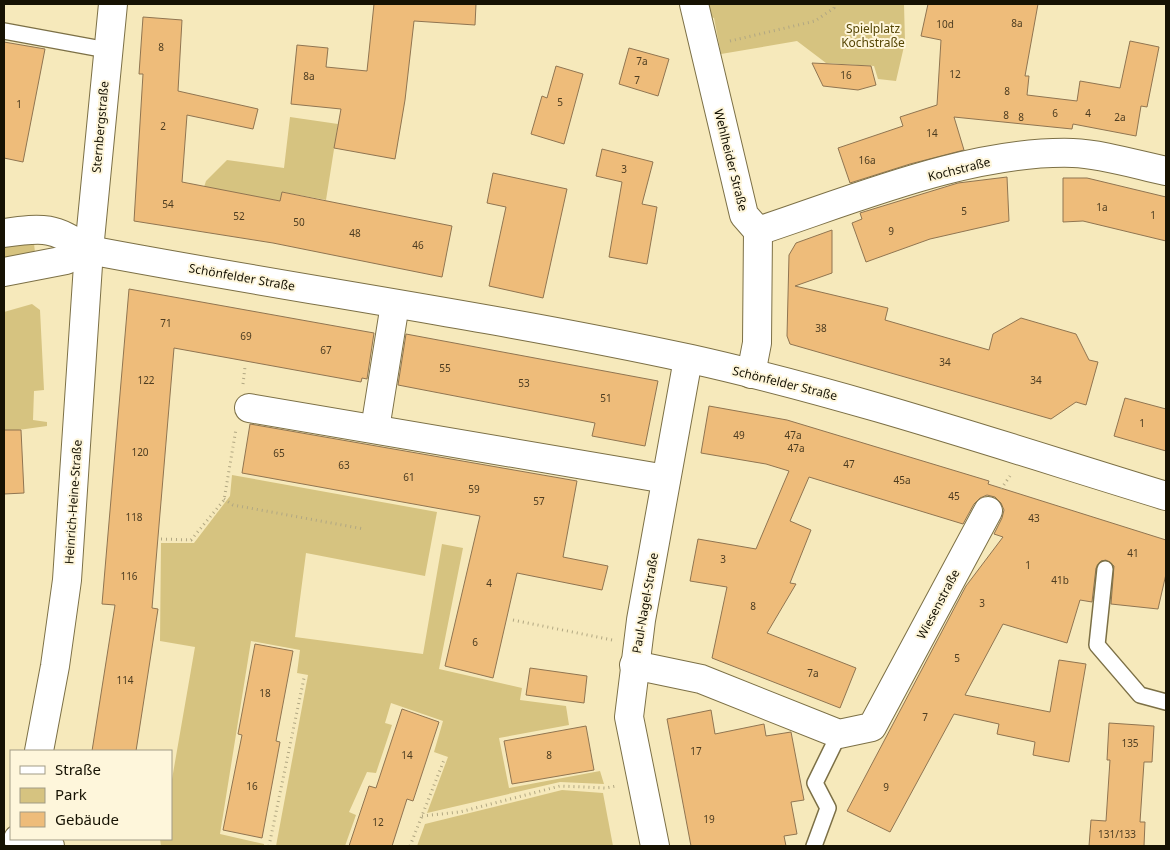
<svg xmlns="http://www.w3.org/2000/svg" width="1170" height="850" font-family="'Noto Sans',sans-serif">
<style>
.green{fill:#d6c380}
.building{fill:#eebc7a;stroke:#907551}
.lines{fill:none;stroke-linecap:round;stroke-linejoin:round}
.lane-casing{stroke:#7c7046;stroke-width:18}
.street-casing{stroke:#7c7046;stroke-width:30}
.secondary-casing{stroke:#7c7046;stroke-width:30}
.path{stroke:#b1a782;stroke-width:3;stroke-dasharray:1 4;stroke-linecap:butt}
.lane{stroke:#fff;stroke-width:15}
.street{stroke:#fff;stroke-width:28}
.secondary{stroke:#fff;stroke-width:28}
.labels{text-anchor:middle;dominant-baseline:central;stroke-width:4;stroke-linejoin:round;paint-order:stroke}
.number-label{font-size:10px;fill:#4c3c21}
.park-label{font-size:12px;fill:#564606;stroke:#fef6db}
.street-label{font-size:12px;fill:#161203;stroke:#fef6db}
</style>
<rect width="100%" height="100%" fill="#f6e9bb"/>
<g class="green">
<path d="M698,4h206l1,38 -9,39 -18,-2 -4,-13 -48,-3 -29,-22 -76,13 -7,-36 -15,-6z"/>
<path d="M290,117l48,7 -12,76 -44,-8 -2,9 -76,-14 2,-6 21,-21 57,8z"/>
<path d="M34,243l1,10 -31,5v-11z"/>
<path d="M32,304l8,6 4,80 -10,1 -1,29 14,2v4l-43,6v-120z"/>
<path d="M232,475l205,37 -12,64 -119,-23 -11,84 128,17 19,-110 21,4 -24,121 83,19 -2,12 46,6 3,19 -70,13 10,50 91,-17 4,13 -44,-2 -133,31 21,-56 -14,-5 9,-31 -52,-18 -6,20 7,2 -16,48 -9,-1 -18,40 7,3 -11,31h-69l32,-171 -11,-2 3,-23 -49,-9 -31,193 44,10v2h-103l-1,-7h11v-54l24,-138 -35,-6 1,-98h33l36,-47z"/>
<path d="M562,790l41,3 10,53h-196l8,-22z"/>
</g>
<g class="building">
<path d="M374,4h102l-1,21 -61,-4 -9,79 -10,59 -61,-11 7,-39 -50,-5 6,-59 31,3 -2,19 41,4z"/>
<path d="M928,4h110l-13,72h4l-2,19 50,6 3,-20 40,7 10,-47 29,6 -12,60 -6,-1 -5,30 -63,-12 -1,5 -118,-12 10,33 -54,14 -60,19 -12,-35 65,-22 -3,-9 37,-12 4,-65 -20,-4z"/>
<path d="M143,17l39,3 -4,71 80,18 -5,20 -66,-14 -5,67 98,19 2,-9 170,34 -10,51 -169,-34 -139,-22 9,-147h-4z"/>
<path d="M4,42l41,7 -22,113 -19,-4z"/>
<path d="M629,48l40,11 -11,37 -39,-12z"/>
<path d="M812,63l59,3 5,19 -18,5 -35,-4z"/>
<path d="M556,66l27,8 -19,70 -33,-10 11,-38 5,2z"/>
<path d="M602,149l51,13 -11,42 15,3 -10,57 -38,-7 13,-75 -26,-6z"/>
<path d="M493,173l74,16 -24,109 -54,-12 17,-79 -19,-4z"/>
<path d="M1007,177l2,44 -79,18 -64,23 -14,-39 10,-4 -2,-6 98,-30z"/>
<path d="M1063,178h24l79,19v44l-83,-20 -20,1z"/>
<path d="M832,230v43l-37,13 93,22 -3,12 104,30 4,-16 28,-16 55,16 13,26 9,2 -12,43 -10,-3 -25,17 -261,-75 -3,-8 2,-81 7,-12z"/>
<path d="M129,289l245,44 -7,46 -5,-1 -1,4 -187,-34 -22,260 6,1 -22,142h-44l23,-146 -13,-1z"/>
<path d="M406,334l252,47 -13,65 -53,-10 3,-13 -197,-38z"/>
<path d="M1125,398l41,11v42l-52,-15z"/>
<path d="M709,406l78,14 202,61 -1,3 178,56v34l-8,35 -47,-5 3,-38 -8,-6 -5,1 -5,7 -4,34 -12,-2 -13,43 -64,-19 -38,71 85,17 9,-52 27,4 -17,98 -36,-7 2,-13 -38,-8 2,-10 -45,-10 -64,118 -43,-21 119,-225 37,-49 -9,-3 8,-16 2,-8 -3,-7 -6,-6 -8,-2 -7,3 -6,6 -11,20 -154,-47 -19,44 21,9 -21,53 6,1 -29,49 89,35 -16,40 -128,-50 15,-71 -37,-6 8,-42 58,10 33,-78 -23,-7 -65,-11z"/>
<path d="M250,424l327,57 -14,76 45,9 -6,24 -85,-17 -24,105 -48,-12 35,-150 -238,-43z"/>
<path d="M4,430h17l3,63 -20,1z"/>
<path d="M255,644l38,7 -17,90 4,1 -18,96 -39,-8 19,-95 -4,-1z"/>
<path d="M530,668l57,8 -3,27 -58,-8z"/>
<path d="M402,709l37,13 -26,79 -6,-2 -15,47h-43l20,-60 7,2z"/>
<path d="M711,710l4,24 49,-10 2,12 25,-4 13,68 -13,2 6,32 -13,2 2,10h-95l-24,-127z"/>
<path d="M1109,723l45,3 -2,36h-8l-4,60h5l-1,24h-55l2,-26 15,1 4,-61h-3z"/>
<path d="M586,726l8,44 -82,14 -8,-43z"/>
</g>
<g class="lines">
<g class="lane-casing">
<g id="lane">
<path d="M4,31l103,19"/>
<path d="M1105,569l-8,76 43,50 26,7"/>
<path d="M814,846l14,-38 -13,-25 24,-49"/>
</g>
</g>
<g class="street-casing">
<g id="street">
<path d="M694,4l50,211 14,16 -1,112 -6,31"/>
<path d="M758,231c97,-32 213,-81 315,-78 29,1 65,12 93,18"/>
<path d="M249,408l417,71"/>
<path d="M375,429l20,-125"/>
<path d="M634,665l67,14 138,55 33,-7 116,-216"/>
<path d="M39,751l16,-85 12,-86 22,-330 24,-246"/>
<path d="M18,839l32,7"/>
<path d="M655,846l-26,-129 12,-97 47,-261"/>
</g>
</g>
<g class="secondary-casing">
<g id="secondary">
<path d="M4,233c41,-6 49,-6 85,17 200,38 403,66 602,109 161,36 318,89 475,137"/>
<path d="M4,272l62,-12 23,-10"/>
</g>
</g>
<g class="path">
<path d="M730,41l85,-20 19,-13v-4"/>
<path d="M243,384l2,-17"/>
<path d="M1001,489l9,-13"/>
<path d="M224,499l9,6 131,24"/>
<path d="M161,539l30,1 33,-40 12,-71"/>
<path d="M513,620l99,20"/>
<path d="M422,816l38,-4 100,-26 46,2 10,-2"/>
<path d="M269,846l35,-168"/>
<path d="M410,846l34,-86"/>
</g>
<use href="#lane" class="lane"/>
<use href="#street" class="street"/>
<use href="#secondary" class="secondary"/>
</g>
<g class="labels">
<g class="number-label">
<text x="1017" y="23">8a</text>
<text x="945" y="24">10d</text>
<text x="161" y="47">8</text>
<text x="642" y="61">7a</text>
<text x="955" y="74">12</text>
<text x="846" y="75">16</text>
<text x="309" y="76">8a</text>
<text x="637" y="80">7</text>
<text x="1007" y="91">8</text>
<text x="560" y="102">5</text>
<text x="19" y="104">1</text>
<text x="1055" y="113">6</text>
<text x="1088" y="113">4</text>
<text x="1006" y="115">8</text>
<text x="1021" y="117">8</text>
<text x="1120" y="117">2a</text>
<text x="163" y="126">2</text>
<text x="932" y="133">14</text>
<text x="867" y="160">16a</text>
<text x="624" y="169">3</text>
<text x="168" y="204">54</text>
<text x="1102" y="207">1a</text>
<text x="964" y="211">5</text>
<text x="1153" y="215">1</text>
<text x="239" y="216">52</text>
<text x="299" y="222">50</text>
<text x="891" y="231">9</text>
<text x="355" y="233">48</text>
<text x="418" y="245">46</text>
<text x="166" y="323">71</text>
<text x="821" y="328">38</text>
<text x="246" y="336">69</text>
<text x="326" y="350">67</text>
<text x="945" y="362">34</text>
<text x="445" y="368">55</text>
<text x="146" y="380">122</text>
<text x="1036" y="380">34</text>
<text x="524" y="383">53</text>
<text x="606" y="398">51</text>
<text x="1142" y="423">1</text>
<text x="739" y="435">49</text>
<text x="793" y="435">47a</text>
<text x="796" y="448">47a</text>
<text x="140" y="452">120</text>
<text x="279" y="453">65</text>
<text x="849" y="464">47</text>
<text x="344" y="465">63</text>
<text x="409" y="477">61</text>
<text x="902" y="480">45a</text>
<text x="474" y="489">59</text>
<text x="954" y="496">45</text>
<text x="539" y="501">57</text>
<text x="134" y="517">118</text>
<text x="1034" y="518">43</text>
<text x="1133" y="553">41</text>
<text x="723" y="559">3</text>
<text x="1028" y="565">1</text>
<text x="129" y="576">116</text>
<text x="1060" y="580">41b</text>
<text x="489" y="583">4</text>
<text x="982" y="603">3</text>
<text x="753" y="606">8</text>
<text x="475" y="642">6</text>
<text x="957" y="658">5</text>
<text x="813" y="673">7a</text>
<text x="125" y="680">114</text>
<text x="265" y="693">18</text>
<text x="925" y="717">7</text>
<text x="1130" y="743">135</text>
<text x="696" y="751">17</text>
<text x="407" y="755">14</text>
<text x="549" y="755">8</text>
<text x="252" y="786">16</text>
<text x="886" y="787">9</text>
<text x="709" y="819">19</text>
<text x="378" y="822">12</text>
<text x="1117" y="834">131/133</text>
</g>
<g class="park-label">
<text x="873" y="28">Spielplatz<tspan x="873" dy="14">Kochstraße</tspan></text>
</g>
<g class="street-label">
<text transform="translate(100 127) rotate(-85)">Sternbergstraße</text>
<text transform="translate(731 160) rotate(76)">Wehlheider Straße</text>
<text transform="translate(959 169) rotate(-14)">Kochstraße</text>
<text transform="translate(242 277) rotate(10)">Schönfelder Straße</text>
<text transform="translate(785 383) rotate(14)">Schönfelder Straße</text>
<text transform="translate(73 502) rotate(-86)">Heinrich-Heine-Straße</text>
<text transform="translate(645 603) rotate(-80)">Paul-Nagel-Straße</text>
<text transform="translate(938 604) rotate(-62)">Wiesenstraße</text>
</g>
</g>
<rect width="1170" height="850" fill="none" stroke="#161203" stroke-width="10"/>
<rect x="10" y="750" width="162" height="90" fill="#fef6db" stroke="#a19b85"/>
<rect x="20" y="766" width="25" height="8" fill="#ffffff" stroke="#a19b85"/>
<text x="55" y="775" font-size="15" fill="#161203">Straße</text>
<rect x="20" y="788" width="25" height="15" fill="#d6c380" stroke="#a19b85"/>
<text x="55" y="800" font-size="15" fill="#161203">Park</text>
<rect x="20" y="812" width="25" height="15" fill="#eebc7a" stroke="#a19b85"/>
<text x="55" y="825" font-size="15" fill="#161203">Gebäude</text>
</svg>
